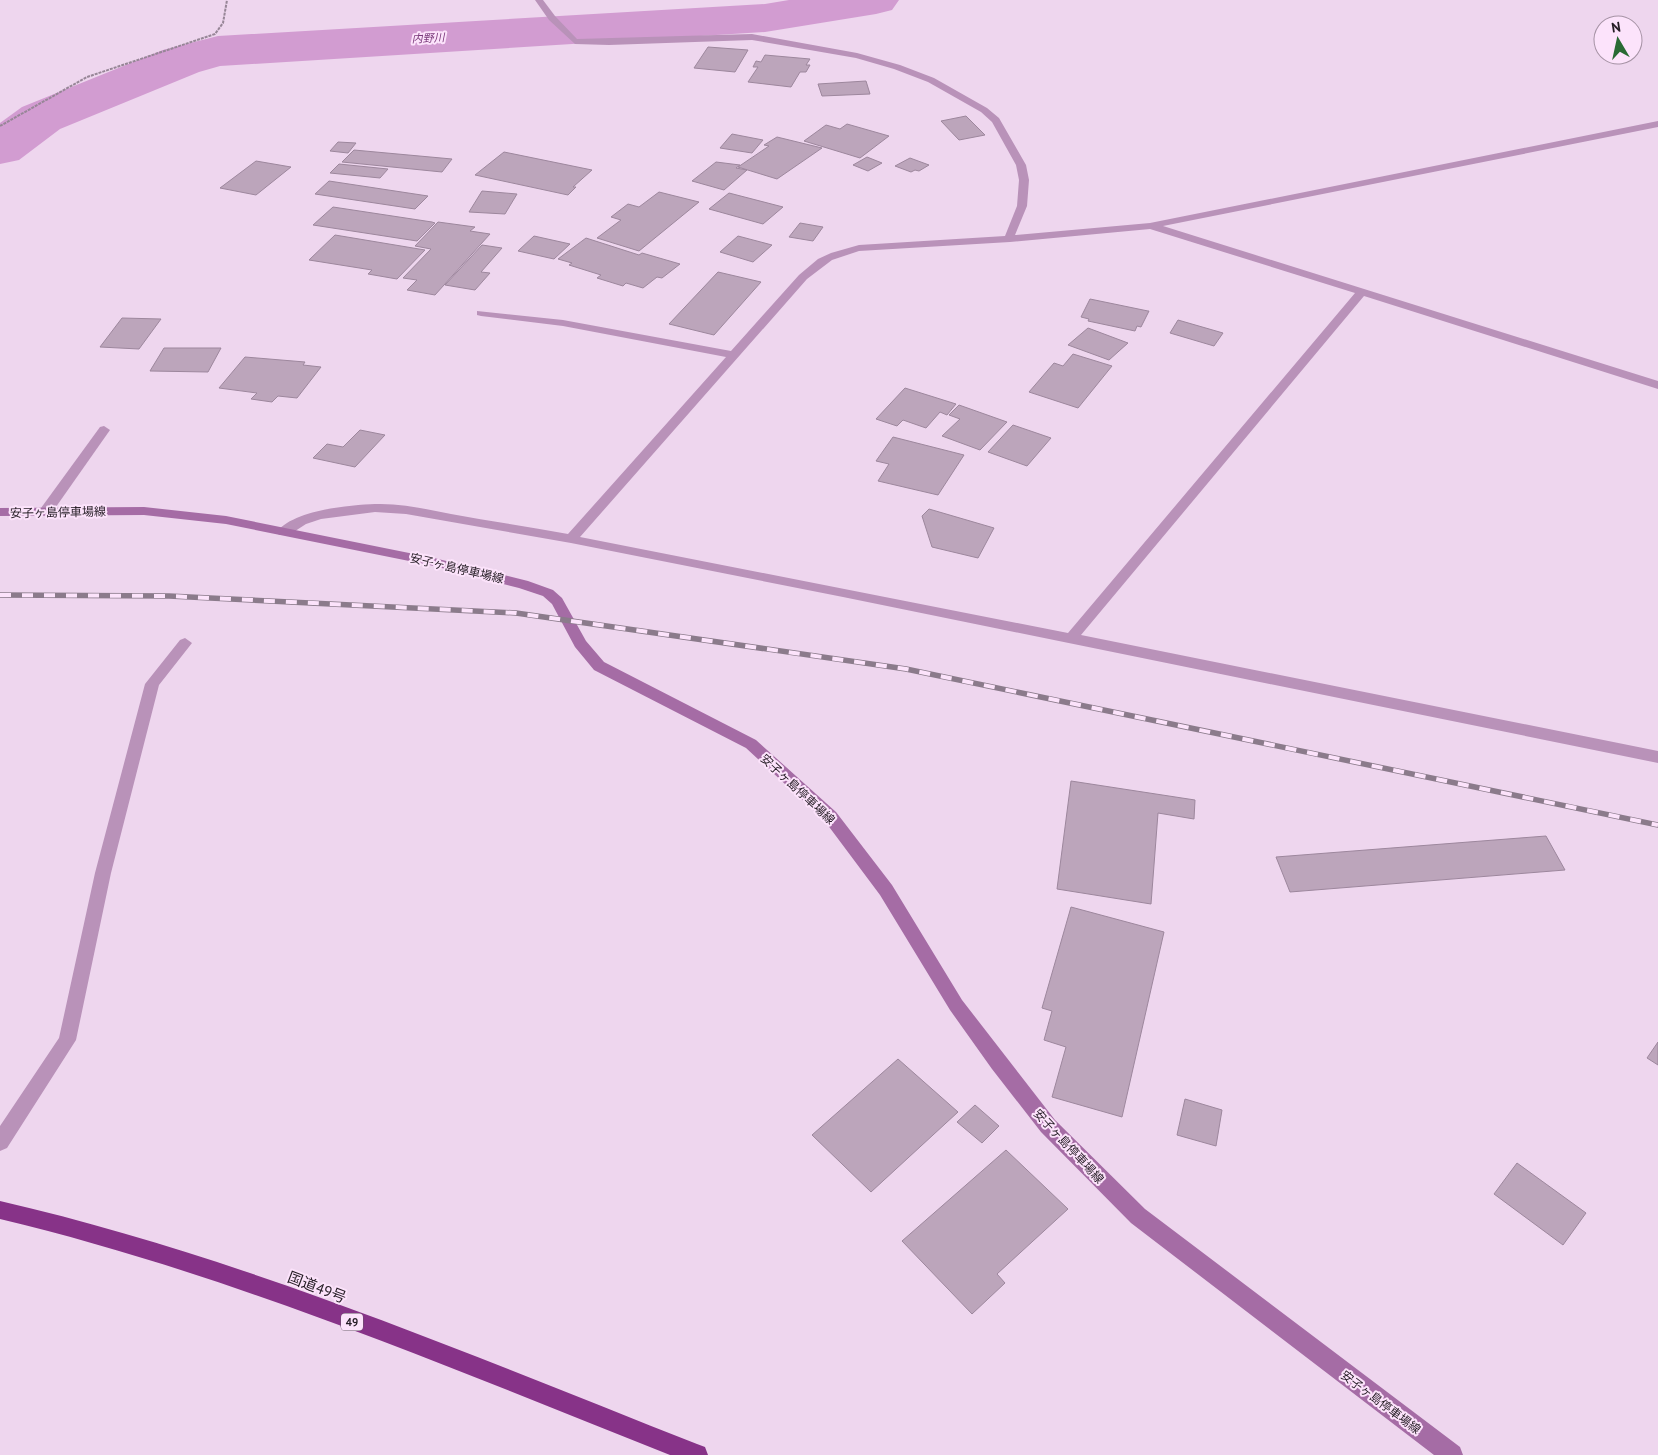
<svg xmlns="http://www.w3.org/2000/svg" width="1658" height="1455" font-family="'PT Sans','Noto Sans JP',sans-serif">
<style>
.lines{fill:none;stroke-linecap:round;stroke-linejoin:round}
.river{fill:#d29cd1;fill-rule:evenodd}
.building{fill:#bca5bb;stroke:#9d879d}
.path{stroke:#978697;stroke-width:2;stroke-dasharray:3 1;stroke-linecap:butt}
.street{fill:#b992b9;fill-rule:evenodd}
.secondary{fill:#a56ca5;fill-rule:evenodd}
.highway{fill:#873388;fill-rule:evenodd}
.rail-casing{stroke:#8b7b8b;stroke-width:5.5}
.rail{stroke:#fce3fb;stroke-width:4;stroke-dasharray:11;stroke-linecap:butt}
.labels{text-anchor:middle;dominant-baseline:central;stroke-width:4;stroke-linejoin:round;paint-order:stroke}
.far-water-label{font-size:11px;font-style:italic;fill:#79387a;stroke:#fce3fb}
.shield{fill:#fce3fb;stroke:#655864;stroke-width:1}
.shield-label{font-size:11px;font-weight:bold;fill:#241c24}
.street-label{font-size:12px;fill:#241c24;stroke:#fce3fb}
.near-street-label{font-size:15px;fill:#241c24;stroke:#fce3fb}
</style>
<rect width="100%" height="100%" fill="#eed6ee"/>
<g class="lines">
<path class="river" d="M789,0h110l-7,10 -16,4 -111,18 -545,34 -21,6 -139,57 -41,31 -19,4v-41l22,-16 141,-57 55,-14 547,-32z"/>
</g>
<g class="building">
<path d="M708,47l40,3 -13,22 -41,-4z"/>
<path d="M765,55l45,4 -4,6h4l-4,7h-6l-9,15 -43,-5 10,-15h-5l3,-6 5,1z"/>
<path d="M866,81l4,13 -48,2 -4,-12z"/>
<path d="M966,116l19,19 -26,5 -18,-19z"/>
<path d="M847,124l42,12 -29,22 -56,-17 22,-16 14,4z"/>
<path d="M732,134l31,6 -11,13 -32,-5z"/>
<path d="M777,137l45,11 -45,31 -39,-12 31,-21 -5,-1z"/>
<path d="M338,142l18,1 -8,10 -18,-2z"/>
<path d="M354,150l98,9 -10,13 -100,-10z"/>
<path d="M504,152l88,18 -19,17h3l-8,8 -93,-20z"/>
<path d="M867,157l15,6 -14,8 -15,-6z"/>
<path d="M910,158l19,7 -10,6 -4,-1 -4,2 -16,-6z"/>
<path d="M256,161l35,6 -35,28 -36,-7z"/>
<path d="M716,162l24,3 -4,3 11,2 -23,20 -32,-9z"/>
<path d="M339,164l49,5 -8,9 -50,-5z"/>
<path d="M329,181l99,15 -13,13 -100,-15z"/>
<path d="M482,191l35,3 -12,20 -36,-2z"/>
<path d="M659,192l40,10 -60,49 -42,-13 24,-18 -10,-3 17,-13 11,3z"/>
<path d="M729,193l54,14 -20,17 -54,-15z"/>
<path d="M333,207l99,15 3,1 -18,18 -104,-16z"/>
<path d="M438,222l37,5 -5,4 20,3 -55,61 -28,-5 10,-10 -14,-2 28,-29 -16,-3z"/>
<path d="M800,223l23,4 -10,14 -24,-4z"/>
<path d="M335,235l90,15 -28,29 -29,-5 4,-4 -63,-10z"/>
<path d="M534,236l36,8 -16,15 -36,-8z"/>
<path d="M738,236l34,9 -19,17 -33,-10z"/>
<path d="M586,238l53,17 3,-2 38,11 -18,14 -5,-1 -14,11 -17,-5 -3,3 -26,-8 4,-3 -32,-10 3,-2 -14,-4z"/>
<path d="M482,245l20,3 -21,24 9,1 -15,17 -30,-5z"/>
<path d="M718,272l43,10 -47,53 -45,-11z"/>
<path d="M1090,299l58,12h1l-8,16 -4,-1 -2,5 -47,-10 1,-2 -8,-2z"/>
<path d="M122,318l39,1 -22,30 -39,-2z"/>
<path d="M1178,320l45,13 -9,13 -44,-13z"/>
<path d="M1088,328l40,15 -19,17 -41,-15z"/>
<path d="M164,348h57l-13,24 -58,-1z"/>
<path d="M1073,354l39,12 -34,42 -49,-16 25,-29 9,3z"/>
<path d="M245,357l60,5 -2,3 18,2 -24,31 -19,-2 -6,6 -21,-3 6,-6 -38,-5z"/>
<path d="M905,388l51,16 -9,11 -7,-3 -14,16 -23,-8 -6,6 -21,-7z"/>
<path d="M959,405l48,17 -27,28 -38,-14 18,-17 -11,-4z"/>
<path d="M1013,425l38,13 -24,28 -39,-14z"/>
<path d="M360,430l25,5 -30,32 -42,-9 14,-14 16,3z"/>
<path d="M893,437l71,18 -26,40 -60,-14 11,-17 -13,-3z"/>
<path d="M929,509l65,19 -16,30 -46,-11 -10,-31z"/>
<path d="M1071,781l124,19 -1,19 -36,-6 -7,91 -94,-15z"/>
<path d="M1546,836l19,34 -275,22 -14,-35z"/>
<path d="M1071,907l93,25 -42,185 -70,-20 14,-50 -22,-7 8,-29 -10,-3z"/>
<path d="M1658,1042v23l-11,-7z"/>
<path d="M898,1059l60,53 -87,80 -59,-57z"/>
<path d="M1185,1099l37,11 -6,36 -39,-11z"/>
<path d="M975,1105l24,21 -17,17 -25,-21z"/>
<path d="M1006,1150l62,59 -71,65 8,9 -33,31 -70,-73z"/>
<path d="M1517,1163l69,50 -23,32 -69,-51z"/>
</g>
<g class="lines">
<path class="path" d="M0,126l87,-49 128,-43 8,-11 4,-23"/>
<g class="street">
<path d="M535,0h8l12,16 22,23 175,-5 105,19 43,12 34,13 53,30 12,10 27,47 3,15 -2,26 -12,29 135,-12 508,-102v6l-495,99 495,155v8l-294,-93 -283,339 577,116v12l-815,-166 -272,-54 -165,-29 -31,-2 -54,7 -15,5 -17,11h-10l-2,-3c16,-22 73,-27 98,-28 25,-1 51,5 76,10 39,7 78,13 117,20l158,-177 -163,-31 -82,-10 -4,-1v-4l86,9 168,31 68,-76 19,-16 13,-6 28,-8 146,-9 12,-30 2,-26 -3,-15 -24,-43 -11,-10 -53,-30 -34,-13 -38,-11 -104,-18 -143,5 -34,-1 -26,-24zM1150,229l205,64 -287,340 -488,-96 227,-258 25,-19 27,-9 151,-9z"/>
<path d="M104,426l6,4 -59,84h-10l-1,-3 1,-3 59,-81z"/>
<path d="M185,638l7,5 -33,42 -48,188 -35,167 -69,108 -7,3v-25l59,-88 36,-165 50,-189 35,-44z"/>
</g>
<path class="secondary" d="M144,507l82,9 208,42 94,23 25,9 9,8 24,43 18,21 152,78 80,72 56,73 70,115 93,120 90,89 315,238 3,8h-29l-303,-232 -90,-91 -49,-63 -42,-59 -70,-115 -56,-75 -78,-72 -152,-78 -19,-23 -23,-43 -9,-8 -24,-8 -85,-22 -208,-42 -82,-9 -144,1v-8z"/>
<path class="highway" d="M0,1201c239,55 469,153 697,243l8,3 3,8h-38c-219,-87 -440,-181 -670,-236z"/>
<g class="rail-casing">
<path id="rail" d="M0,595l169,1 347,17 390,56 752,156"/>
</g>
<use href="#rail" class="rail"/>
</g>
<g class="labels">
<g class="far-water-label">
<text transform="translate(428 38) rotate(-3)">内野川</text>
</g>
<rect class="shield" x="341" y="1313.5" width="22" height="17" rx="4"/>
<g class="shield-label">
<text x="352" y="1322">49</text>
</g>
<g class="street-label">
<text transform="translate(58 512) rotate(-1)">安子ヶ島停車場線</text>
<text transform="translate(457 568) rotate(13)">安子ヶ島停車場線</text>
<text transform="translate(798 789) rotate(43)">安子ヶ島停車場線</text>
<text transform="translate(1069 1146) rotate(47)">安子ヶ島停車場線</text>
<text transform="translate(1381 1402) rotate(37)">安子ヶ島停車場線</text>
</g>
<g class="near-street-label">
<text transform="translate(317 1287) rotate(21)">国道49号</text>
</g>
</g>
<g transform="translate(1618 40) rotate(351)"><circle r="24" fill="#fce3fb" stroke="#a693a5"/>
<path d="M0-4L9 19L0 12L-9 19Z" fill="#296a34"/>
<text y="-8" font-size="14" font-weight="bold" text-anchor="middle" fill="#241c24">N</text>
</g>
</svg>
